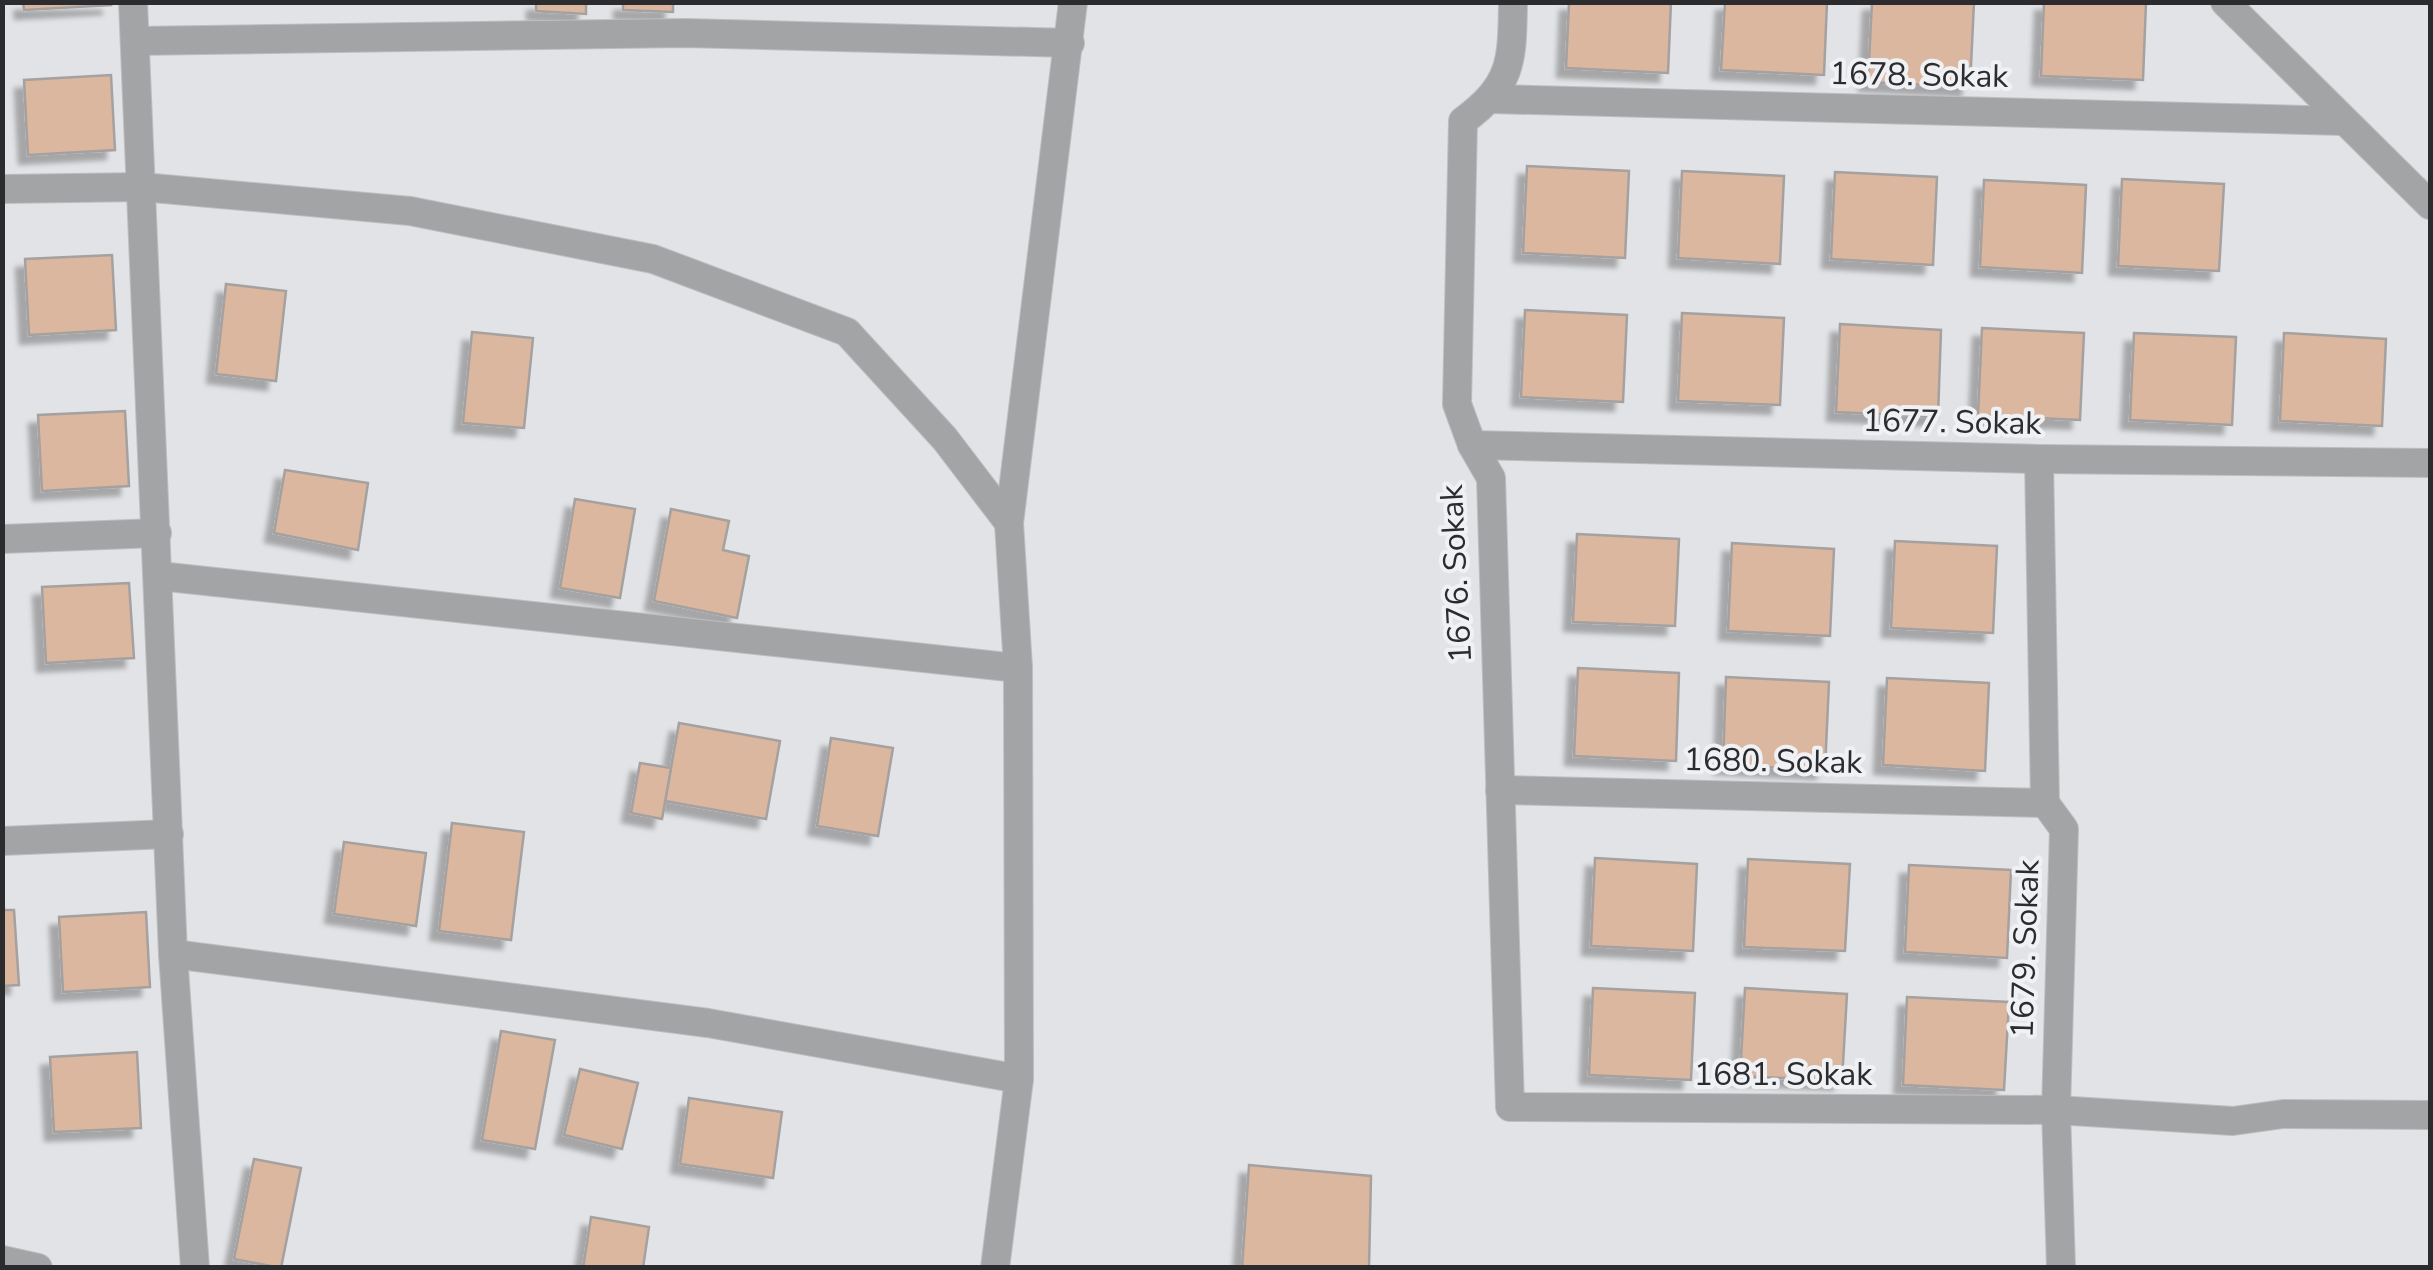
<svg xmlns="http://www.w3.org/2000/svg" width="2433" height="1270" font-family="'Nunito Sans',sans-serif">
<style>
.building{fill:#dcb79f;stroke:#a4a1a0;stroke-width:2.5;filter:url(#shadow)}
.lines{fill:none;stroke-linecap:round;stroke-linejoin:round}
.minor-casing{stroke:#bebec1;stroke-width:30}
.tertiary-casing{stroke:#bebec1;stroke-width:30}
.minor{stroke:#a3a4a5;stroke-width:28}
.tertiary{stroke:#a3a4a5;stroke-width:28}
.labels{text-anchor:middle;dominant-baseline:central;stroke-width:8;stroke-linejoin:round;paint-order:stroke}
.street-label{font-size:32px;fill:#2c2c2e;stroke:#f0f1f4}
</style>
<defs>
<filter id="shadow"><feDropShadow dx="-9" dy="9" stdDeviation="2.5" flood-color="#0004"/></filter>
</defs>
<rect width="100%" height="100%" fill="#e2e3e6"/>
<g class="building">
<path d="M23,2h87l1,3 -87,5z"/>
<path d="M536,2h50v12l-50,-3z"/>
<path d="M623,2h50v10l-50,-2z"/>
<path d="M1569,2h102l-3,71 -102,-5z"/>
<path d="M1725,2h102l-3,73 -103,-5z"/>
<path d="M1872,2h102l-4,85 -102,-5z"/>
<path d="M2044,2h102l-3,78 -102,-4z"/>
<path d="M111,75l4,75 -87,5 -4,-75z"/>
<path d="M1527,166l102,5 -4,87 -102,-5z"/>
<path d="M1682,171l102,5 -4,88 -102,-6z"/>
<path d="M1835,172l102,5 -4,88 -102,-6z"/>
<path d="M2122,179l102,5 -5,87 -101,-5z"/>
<path d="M1984,180l102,5 -4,88 -102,-6z"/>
<path d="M112,255l4,75 -87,5 -4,-76z"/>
<path d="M226,284l60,7 -10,90 -60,-7z"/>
<path d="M1525,310l102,5 -4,87 -102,-5z"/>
<path d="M1682,313l102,5 -4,87 -102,-4z"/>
<path d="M1840,324l101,6 -3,87 -102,-5z"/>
<path d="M1982,328l102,5 -4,87 -102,-5z"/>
<path d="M472,332l61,6 -9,90 -61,-5z"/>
<path d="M2134,333l102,4 -4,88 -102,-5z"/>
<path d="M2284,333l102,6 -4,87 -102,-5z"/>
<path d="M125,411l4,75 -87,5 -4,-76z"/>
<path d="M285,470l83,13 -10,67 -84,-17z"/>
<path d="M575,499l60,10 -15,89 -60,-10z"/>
<path d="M671,509l58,12 -6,29 26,6 -12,62 -83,-17z"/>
<path d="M1577,534l102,5 -4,87 -102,-4z"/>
<path d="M1895,541l102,5 -4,87 -102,-5z"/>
<path d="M1732,543l102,6 -4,87 -102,-5z"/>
<path d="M129,583l5,75 -88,5 -4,-76z"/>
<path d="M1578,668l101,5 -3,88 -102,-5z"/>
<path d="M1726,677l103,5 -4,88 -102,-5z"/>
<path d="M1887,678l102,5 -4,88 -102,-6z"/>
<path d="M679,723l101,18 -14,78 -101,-18z"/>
<path d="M831,738l62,10 -15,88 -61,-10z"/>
<path d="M640,763l31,5 -9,51 -31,-6z"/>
<path d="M452,823l72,9 -13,108 -72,-9z"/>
<path d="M344,842l82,11 -10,73 -82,-12z"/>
<path d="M1595,858l102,6 -4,87 -102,-5z"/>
<path d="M1748,859l102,5 -5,87 -101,-4z"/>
<path d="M1909,865l102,5 -4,88 -102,-6z"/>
<path d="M2,910h12l5,75 -17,1z"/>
<path d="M146,912l4,75 -87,5 -4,-75z"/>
<path d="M1593,988l102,5 -4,87 -102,-5z"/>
<path d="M1745,988l102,6 -5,87 -102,-5z"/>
<path d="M1907,997l102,5 -5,88 -101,-5z"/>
<path d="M501,1031l54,9 -20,109 -53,-9z"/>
<path d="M137,1052l4,76 -87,4 -4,-75z"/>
<path d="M580,1069l58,14 -16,66 -58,-14z"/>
<path d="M689,1098l93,14 -9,66 -93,-14z"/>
<path d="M254,1159l47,9 -20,100 -47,-9z"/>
<path d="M1249,1165l122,11 -2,92h-127z"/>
<path d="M591,1217l58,10 -6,41h-60z"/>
</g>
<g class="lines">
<g class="minor-casing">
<g id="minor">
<path d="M133,2l40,952 22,314"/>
<path d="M1513,2c-1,59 0,82 -50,119l-6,283 15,41 19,33 19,629 546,3 177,11 50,-7 147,1"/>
<path d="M2225,2l205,203"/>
<path d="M135,41l550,-8 385,10"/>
<path d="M1492,99l852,22"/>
<path d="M2,189l140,-2 268,24 243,48 194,73 98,107 64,84"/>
<path d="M1472,445l567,14 391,4"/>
<path d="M2039,459l6,344 19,26 -8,281 5,158"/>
<path d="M2,539l155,-6"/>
<path d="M159,576l859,92"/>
<path d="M1500,790l545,13"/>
<path d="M2,841l167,-7"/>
<path d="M173,954l535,69 311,56"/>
<path d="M2,1260l36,8"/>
</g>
</g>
<g class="tertiary-casing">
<path id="tertiary" d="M995,1268l24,-189 -1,-411 -9,-145 64,-521"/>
</g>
<use href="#minor" class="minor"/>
<use href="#tertiary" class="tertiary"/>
</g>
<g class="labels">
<g class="street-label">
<text transform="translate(1919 75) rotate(1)">1678. Sokak</text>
<text transform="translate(1952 422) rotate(1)">1677. Sokak</text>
<text transform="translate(1456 574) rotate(-93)">1676. Sokak</text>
<text transform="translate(1773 761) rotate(1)">1680. Sokak</text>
<text transform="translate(2025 949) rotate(-88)">1679. Sokak</text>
<text x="1783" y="1074">1681. Sokak</text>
</g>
</g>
<rect width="2433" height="1270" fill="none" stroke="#2c2c2e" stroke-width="10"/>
</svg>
